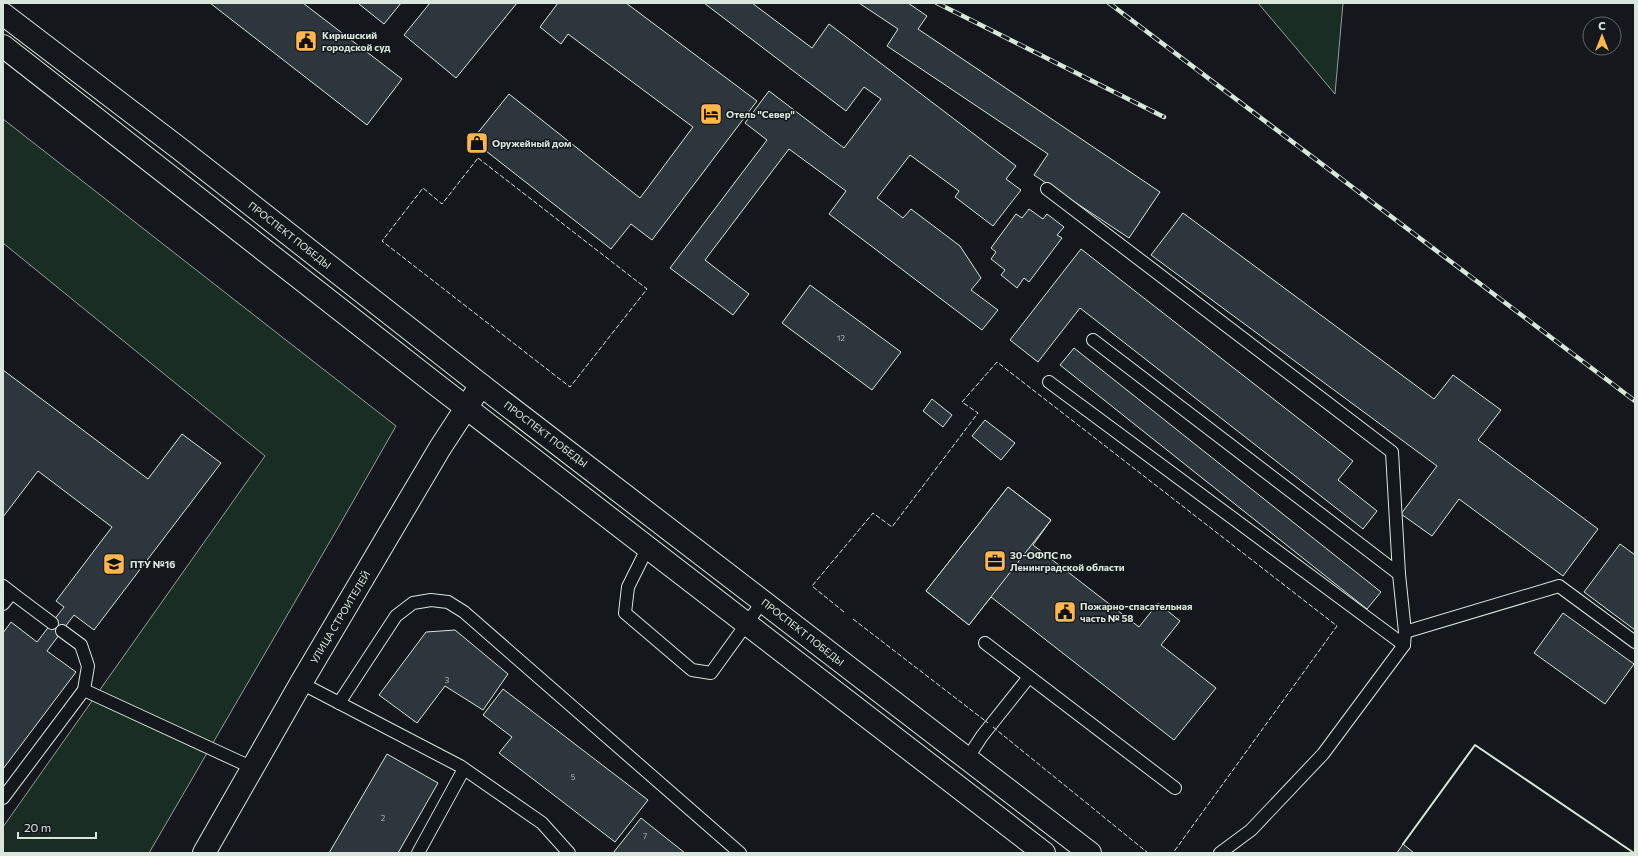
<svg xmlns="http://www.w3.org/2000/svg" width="1638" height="856" font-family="Commissioner,sans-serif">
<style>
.green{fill:#1a2d24;stroke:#939e99}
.building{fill:#2c363c;stroke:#d8e6dc}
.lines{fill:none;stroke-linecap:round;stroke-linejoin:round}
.service-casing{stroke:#d8e6dc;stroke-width:14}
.tertiary-casing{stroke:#d8e6dc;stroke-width:24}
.secondary-casing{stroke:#d8e6dc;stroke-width:24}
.service{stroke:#14181c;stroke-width:12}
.tertiary{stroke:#14181c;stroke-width:22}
.secondary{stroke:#14181c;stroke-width:22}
.rail-casing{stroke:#d8e6dc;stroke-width:4.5}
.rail{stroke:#14181c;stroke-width:3;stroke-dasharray:9;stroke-linecap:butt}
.fence{stroke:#d8e6dc;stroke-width:1;stroke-dasharray:5 2;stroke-linecap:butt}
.wall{stroke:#d8e6dc;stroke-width:2}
.labels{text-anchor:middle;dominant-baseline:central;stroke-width:3;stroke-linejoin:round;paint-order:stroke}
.number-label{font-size:8px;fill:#adbab4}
.poi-label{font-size:10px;font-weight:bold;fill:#d8e6dc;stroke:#14181c;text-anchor:start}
.street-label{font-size:10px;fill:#d8e6dc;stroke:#14181c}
</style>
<rect width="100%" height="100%" fill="#14181c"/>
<g class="green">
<path d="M1258,3h85l-8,91z"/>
<path d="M3,119l393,307 -53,93 -194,334h-146v-26l262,-371 -262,-213z"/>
</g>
<g class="building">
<path d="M210,3h93l99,76 -35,46z"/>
<path d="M360,3h41l-17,21 -25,-20z"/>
<path d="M430,3h87l-61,75 -52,-43z"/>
<path d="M558,3h68l131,98 -105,139 -21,-16 -20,25 -139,-109 37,-46 131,104 53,-71 -125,-93 -7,10 -21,-17z"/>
<path d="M704,3h48l60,45 17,-24 187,142 -10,13 15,11 -28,36 -38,-29 4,-6 -49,-36 -33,43 26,20 8,-9 49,37 21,32 -10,12 27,20 -16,20 -153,-116 17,-23 -57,-42 -84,111 44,34 -16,21 -63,-47 97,-128 -22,-17 24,-32 75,57 37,-49 -17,-12 -18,24z"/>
<path d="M859,3h49l19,13 -9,13 242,163 -31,46 -95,-63 14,-21 -161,-108 11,-17z"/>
<path d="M1029,209l14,10 4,-5 17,13 -7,8 5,3 -33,44 -5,-4 -7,10 -16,-13 4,-5 -14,-11 5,-7 -5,-4 25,-34 6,4z"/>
<path d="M1183,213l251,186 19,-24 48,35 -23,30 120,89 -35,47 -104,-77 -27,37 -31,-22 36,-48 -286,-211z"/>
<path d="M1081,249l272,212 -15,19 39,31 -14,18 -283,-221 -42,54 -28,-22z"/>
<path d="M810,285l91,67 -29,38 -90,-67z"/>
<path d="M1074,348l307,244 -14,17 -307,-244z"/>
<path d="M3,370l145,109 34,-45 39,29 -127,167 -20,-15 -27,36 29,21 -73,97v-136l8,-11 26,20 27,-35 -8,-6 56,-74 -74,-56 -35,46z"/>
<path d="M932,399l20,16 -9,12 -20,-16z"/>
<path d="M985,420l30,23 -14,17 -29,-24z"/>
<path d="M1008,487l43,33 -18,25 106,82 19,-24 22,18 -19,24 55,43 -42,52 -183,-143 -22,28 -43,-34z"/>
<path d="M1008,487l43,33 -82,105 -43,-34z"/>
<path d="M1620,544l15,11v75l-51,-38z"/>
<path d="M1563,613l71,51 -29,40 -71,-51z"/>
<path d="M455,630l53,44 -25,36 -38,-24 -28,37 -38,-28 47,-63z"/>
<path d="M503,689l145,111 -33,42 -116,-89 13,-16 -29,-22z"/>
<path d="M387,754l51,29 -40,70h-69z"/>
<path d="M641,818l44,35h-72z"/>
<path d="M1403,844l11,9h-17z"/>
</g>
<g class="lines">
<g class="service-casing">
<g id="service">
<path d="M1047,189l345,263 7,122 6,58 -1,13 -81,109 -72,76 -31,23"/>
<path d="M1093,340l306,234"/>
<path d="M1049,382l355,263"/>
<path d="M648,547l-20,40 -3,26 67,57 19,3 52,-72"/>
<path d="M3,586l9,7 -9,11"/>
<path d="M12,593l40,30"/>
<path d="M1405,632l154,-46 76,56"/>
<path d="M985,643l190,145"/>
<path d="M301,683l159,83 82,57 27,30"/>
<path d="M84,690l169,78"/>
<path d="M339,703l57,-87 17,-13 18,-3 17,2 16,10 276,241"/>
<path d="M967,759l15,-23 47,-59"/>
<path d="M3,798l81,-108 4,-24 -7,-21 -19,-14"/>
<path d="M418,853l46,-84"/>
</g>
</g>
<g class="tertiary-casing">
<path id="tertiary" d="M204,853l97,-170 139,-235 41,-63"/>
</g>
<g class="secondary-casing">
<g id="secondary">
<path d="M3,14l177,135 301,236 609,468"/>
<path d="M3,46l435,340 606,467"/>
</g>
</g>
<use href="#service" class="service"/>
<use href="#tertiary" class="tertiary"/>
<use href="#secondary" class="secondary"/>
<g class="rail-casing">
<g id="rail">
<path d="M937,3l227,114"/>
<path d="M1109,3c175,133 351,265 526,398"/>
</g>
</g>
<use href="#rail" class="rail"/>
<g class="fence">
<path d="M478,158l169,131 -77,98 -188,-146 41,-53 19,16z"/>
<path d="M844,612l-32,-26 61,-73 19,14 86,-114 -16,-11 35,-40 340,264 -164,227"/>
<path d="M853,619l135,104"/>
<path d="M993,727l155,126"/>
</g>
<path class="wall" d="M1403,844l72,-99 159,108"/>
</g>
<defs>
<g id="civic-square" transform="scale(1.15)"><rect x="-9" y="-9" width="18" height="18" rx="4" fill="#ffb74d" stroke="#14181c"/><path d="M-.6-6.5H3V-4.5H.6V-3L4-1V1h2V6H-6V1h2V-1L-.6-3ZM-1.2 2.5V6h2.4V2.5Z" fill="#111"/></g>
<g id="hotel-square" transform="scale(1.15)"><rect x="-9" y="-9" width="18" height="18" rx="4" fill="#ffb74d" stroke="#14181c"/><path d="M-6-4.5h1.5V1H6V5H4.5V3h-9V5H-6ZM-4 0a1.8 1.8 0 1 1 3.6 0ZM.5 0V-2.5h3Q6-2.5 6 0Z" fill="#111"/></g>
<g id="shop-square" transform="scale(1.15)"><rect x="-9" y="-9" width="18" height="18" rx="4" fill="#ffb74d" stroke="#14181c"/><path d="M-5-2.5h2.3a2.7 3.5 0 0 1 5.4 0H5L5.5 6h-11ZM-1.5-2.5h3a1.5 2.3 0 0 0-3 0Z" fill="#111"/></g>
<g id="office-square" transform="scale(1.15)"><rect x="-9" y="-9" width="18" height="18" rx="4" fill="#ffb74d" stroke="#14181c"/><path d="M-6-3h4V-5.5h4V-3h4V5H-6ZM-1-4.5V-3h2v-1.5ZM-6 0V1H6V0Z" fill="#111"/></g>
<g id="university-square" transform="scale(1.15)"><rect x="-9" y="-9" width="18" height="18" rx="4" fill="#ffb74d" stroke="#14181c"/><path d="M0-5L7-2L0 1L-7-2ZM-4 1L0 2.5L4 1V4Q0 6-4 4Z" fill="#111"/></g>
</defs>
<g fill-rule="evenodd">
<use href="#civic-square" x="306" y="41"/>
<use href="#hotel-square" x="711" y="114"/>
<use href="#shop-square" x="477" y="143"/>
<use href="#office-square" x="995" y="561"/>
<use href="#university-square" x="114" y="564"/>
<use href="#civic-square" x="1065" y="612"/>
</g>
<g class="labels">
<g class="number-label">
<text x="841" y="338">12</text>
<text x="447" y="680">3</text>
<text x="573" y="777">5</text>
<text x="383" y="818">2</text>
<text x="645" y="836">7</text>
</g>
<g class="poi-label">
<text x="322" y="35">Киришский<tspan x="322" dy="12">городской суд</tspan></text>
<text x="726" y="114">Отель "Север"</text>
<text x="492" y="143">Оружейный дом</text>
<text x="1010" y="555">30-ОФПС по<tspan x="1010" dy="12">Ленинградской области</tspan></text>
<text x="130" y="564">ПТУ №16</text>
<text x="1080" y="606">Пожарно-спасательная<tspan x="1080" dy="12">часть № 58</tspan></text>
</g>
<g class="street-label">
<text transform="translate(290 235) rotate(38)">ПРОСПЕКТ ПОБЕДЫ</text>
<text transform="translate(546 434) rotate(37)">ПРОСПЕКТ ПОБЕДЫ</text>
<text transform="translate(340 617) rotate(-59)">УЛИЦА СТРОИТЕЛЕЙ</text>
<text transform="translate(803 632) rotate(38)">ПРОСПЕКТ ПОБЕДЫ</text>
</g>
</g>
<rect width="1638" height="856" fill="none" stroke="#d8e6dc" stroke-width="8"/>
<g transform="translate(1602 36)"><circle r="19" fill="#14181c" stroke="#626a69"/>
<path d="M0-3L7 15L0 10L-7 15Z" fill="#ffb74d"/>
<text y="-6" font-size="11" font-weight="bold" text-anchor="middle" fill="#d8e6dc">С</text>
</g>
<path d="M18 832v6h78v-6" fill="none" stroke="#d8e6dc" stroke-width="2"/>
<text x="24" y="832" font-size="12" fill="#d8e6dc" stroke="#14181c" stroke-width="3" paint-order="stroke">20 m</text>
</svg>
